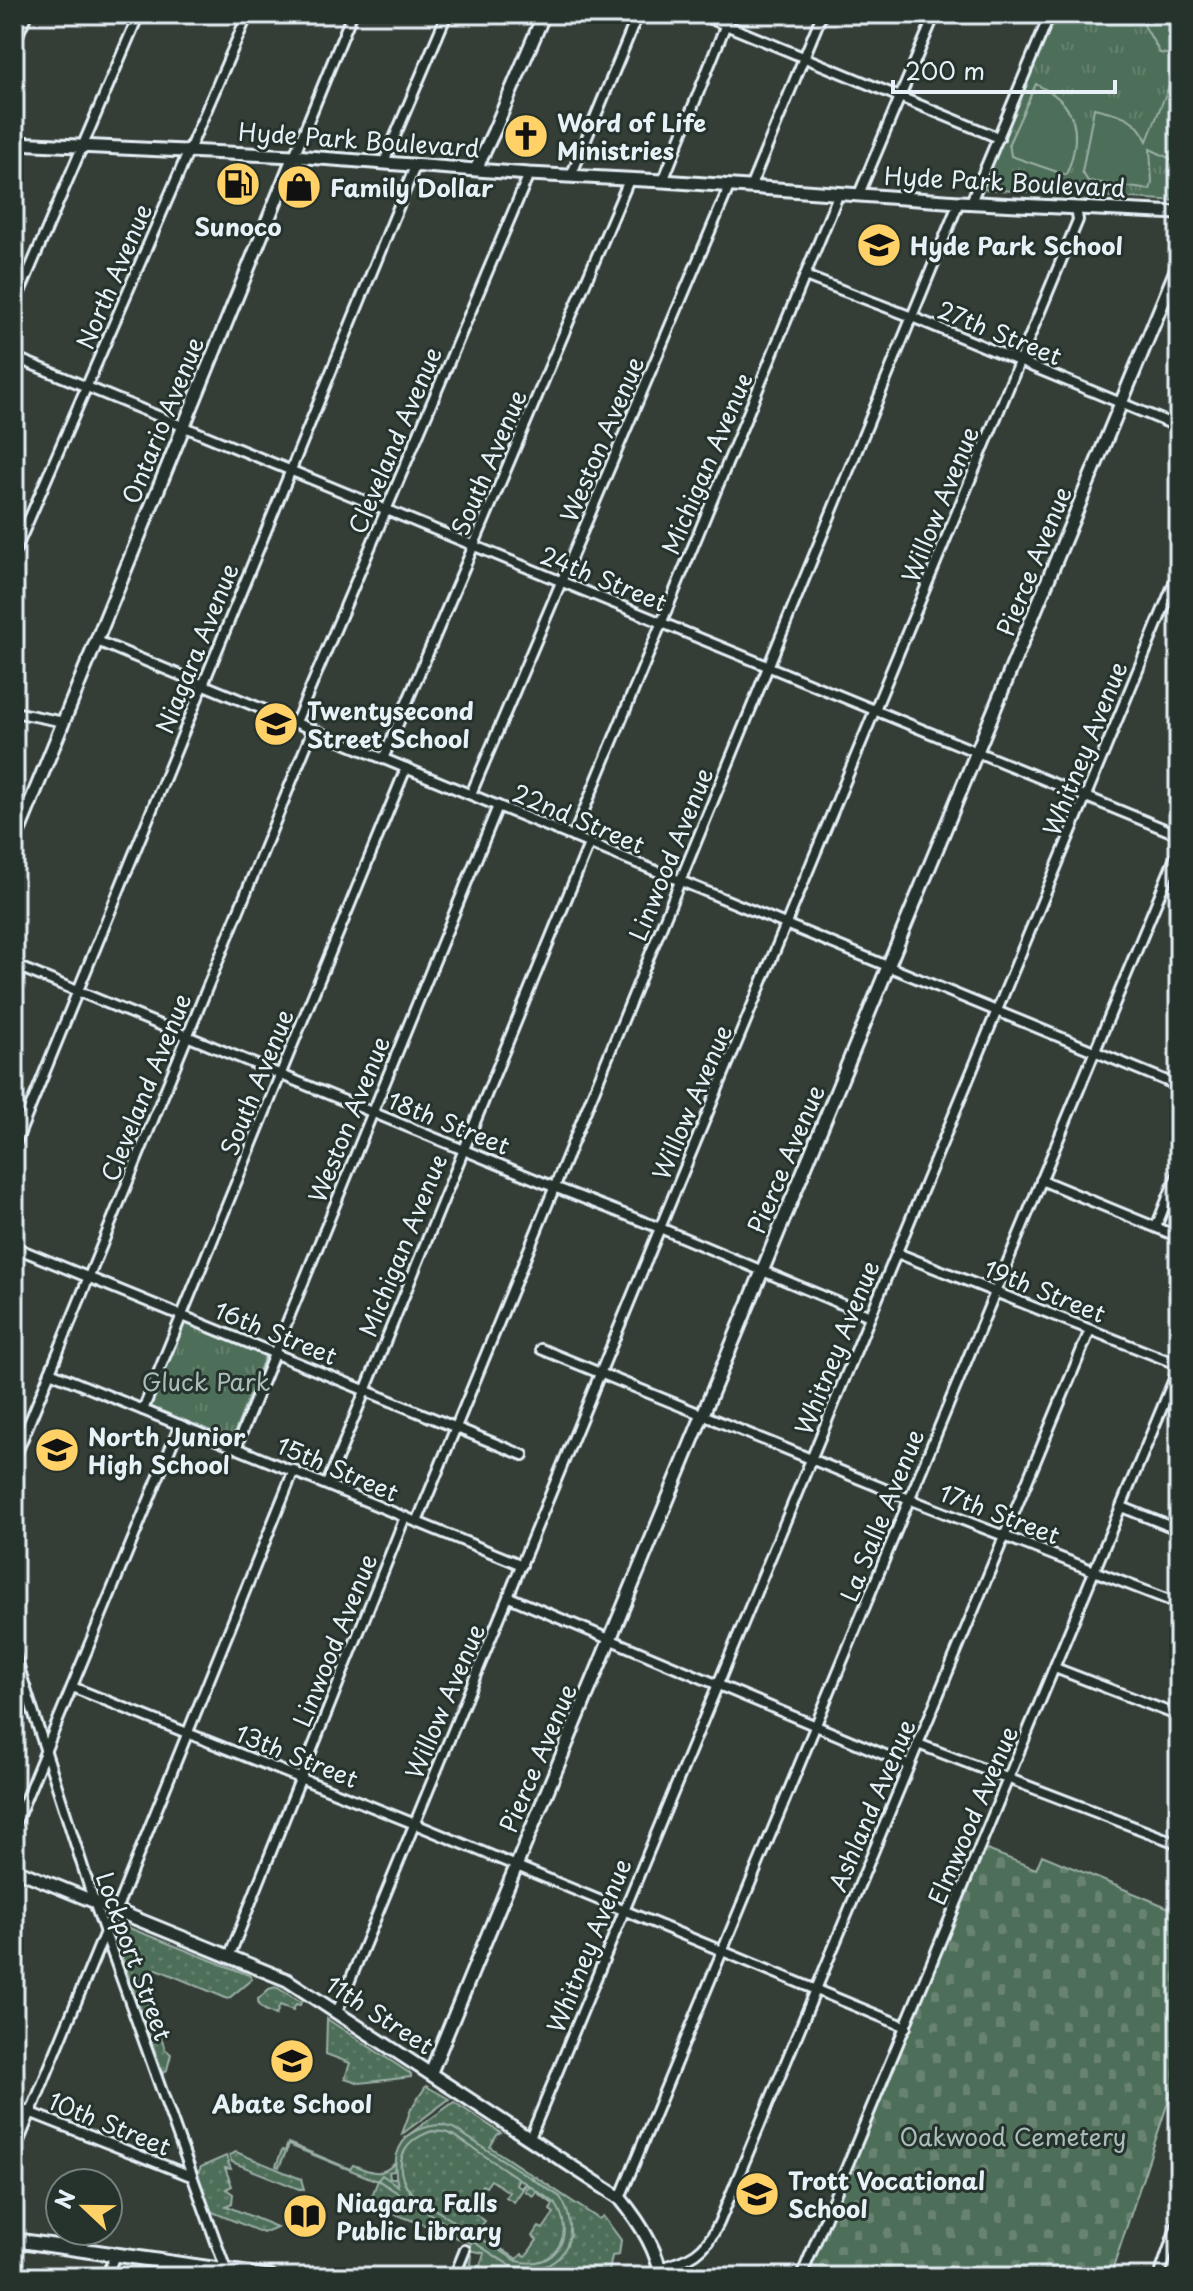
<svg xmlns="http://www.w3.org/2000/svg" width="1193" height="2291" font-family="'Playpen Sans',sans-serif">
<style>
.grass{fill:url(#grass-dots);stroke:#9bb0a8;stroke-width:2}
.cemetery{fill:url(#cemetery-stones);stroke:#9bb0a8;stroke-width:2}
.park{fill:url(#park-tufts);stroke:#9bb0a8;stroke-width:2}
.pitch{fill:#4e6e58;stroke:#9bb0a8;stroke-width:2;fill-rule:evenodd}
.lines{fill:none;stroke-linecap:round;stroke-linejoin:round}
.street-casing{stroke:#e8f1f8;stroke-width:14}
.secondary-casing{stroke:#e8f1f8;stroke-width:17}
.primary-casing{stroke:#e8f1f8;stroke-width:18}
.street{stroke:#26332d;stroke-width:8}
.secondary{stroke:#26332d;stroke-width:11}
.primary{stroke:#26332d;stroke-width:12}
.labels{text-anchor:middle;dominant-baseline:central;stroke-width:6;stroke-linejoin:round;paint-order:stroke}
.poi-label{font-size:24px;font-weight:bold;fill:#e8f1f8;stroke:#26332d;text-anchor:start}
.street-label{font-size:24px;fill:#e8f1f8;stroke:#26332d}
.park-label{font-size:24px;fill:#aabdb8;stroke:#26332d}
</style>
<defs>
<pattern id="grass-dots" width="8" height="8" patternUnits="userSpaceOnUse" patternTransform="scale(2)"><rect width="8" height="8" fill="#4e6e58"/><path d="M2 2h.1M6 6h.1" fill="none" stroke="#688371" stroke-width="1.8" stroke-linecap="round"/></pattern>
<pattern id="cemetery-stones" width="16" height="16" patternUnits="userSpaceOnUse" patternTransform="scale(2)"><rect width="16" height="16" fill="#4e6e58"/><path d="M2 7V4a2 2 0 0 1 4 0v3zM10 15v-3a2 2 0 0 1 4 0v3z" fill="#688371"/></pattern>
<pattern id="park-tufts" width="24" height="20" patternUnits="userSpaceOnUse" patternTransform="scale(2)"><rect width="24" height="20" fill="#4e6e58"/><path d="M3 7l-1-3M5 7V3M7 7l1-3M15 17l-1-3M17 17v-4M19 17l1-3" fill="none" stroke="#688371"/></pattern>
</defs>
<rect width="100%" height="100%" fill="#353d37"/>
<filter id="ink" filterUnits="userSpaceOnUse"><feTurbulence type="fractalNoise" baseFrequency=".0125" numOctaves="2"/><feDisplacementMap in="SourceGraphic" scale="16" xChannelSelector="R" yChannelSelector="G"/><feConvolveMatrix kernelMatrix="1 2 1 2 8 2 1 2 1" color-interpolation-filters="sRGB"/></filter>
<g filter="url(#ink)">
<g class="grass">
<path d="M109,1920l140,55 3,4 -24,20 -71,-30 -13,5 -2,12 23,63 6,5 -4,16 -4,4z"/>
<path d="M276,1987l25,15 -1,3 -4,-1 -3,6 -13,-5 -4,10c-8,-4 -18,-6 -18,-16l11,-10z"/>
<path d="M327,2019l84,55v3l-51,6 -15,-5 5,-15 -24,-9z"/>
<path d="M426,2086l23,13 -47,35 9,-25z"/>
<path d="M454,2102l47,31 -4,2 -7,12 42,28 -2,3 -77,-50 -37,2 -12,8z"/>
<path d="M432,2131l14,1 9,4 64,42 -3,6 5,4 5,-6 1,1 -13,19 -8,-5 3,-5 -18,-12 -5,7 -4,-2 -11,16 4,3 -4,7 14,10 -9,12 -4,1c-26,-17 -84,-41 -69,-80 6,-14 15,-18 29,-23z"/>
<path d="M288,2143l62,26 3,-4c19,7 27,13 42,-2l-1,8 -5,1 1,6h6l3,9 -17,-12 -4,5 133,86h34l26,-31 -11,-38 -28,-18 2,-3 65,43 4,-3 18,24 -2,15 -7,1 -4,21h-71l-72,-10 -1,6 -4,-2 7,-17 5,1 -1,10 9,1 4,-13 -16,-3 3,-7 -102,-39 9,-24h-3l-86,-35 -10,22 -3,-1 6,-16 3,1z"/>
<path d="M236,2152l65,27 3,10h-5l-67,-27 -3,-7z"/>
<path d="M226,2156l5,13 -6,-1 7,18 -6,3 7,5 -1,9 -6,3 51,21 -14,6 -53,-22 -13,-36 4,-8z"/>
<path d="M529,2184c9,6 19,11 26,19 20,22 5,61 -26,60 -15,0 -27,-10 -40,-18l5,-7 8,6 -2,4 17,11 5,-5 4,2 11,-16 -4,-4 6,-9 4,2 11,-16 -4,-3 3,-6 -17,-12 -3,4 -8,-5z"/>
</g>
<path class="cemetery" d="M987,1850l49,19 6,-14 137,57v157l-69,208h-304l176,-425z"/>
<g class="park">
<path d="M1055,14h124v187l-196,-12z"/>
<path d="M182,1322l83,34 -34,85 -84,-34z"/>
</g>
<g class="pitch">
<path d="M1152,14h27v42l-19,-3 -16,-28z"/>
<path d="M1179,74v86l-8,-1 -21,-10 2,34 -2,7 -62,-9 -6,-9 12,-64c26,6 42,8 53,33l26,-65z"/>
<path d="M1036,84c7,4 16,8 22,14 24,21 19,51 8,77l-55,-19 -2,-13z"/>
<path d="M441,2125l12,3 107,69c26,39 -1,84 -49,69l-133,-86 4,-5 16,11c-9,-35 6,-59 43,-61zM432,2131l13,1 10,4 100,67c22,31 1,68 -38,58l-105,-66c-21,-28 -12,-53 20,-64z"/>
</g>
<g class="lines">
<g class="street-casing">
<g id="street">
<path d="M699,14l300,124"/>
<path d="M14,44l13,-30"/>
<path d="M294,156l58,-142"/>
<path d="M384,162l63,-148"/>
<path d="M571,176l67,-162"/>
<path d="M663,181l67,-167"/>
<path d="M750,188l72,-174"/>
<path d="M859,194l76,-180"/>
<path d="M971,202l79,-188"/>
<path d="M805,276l107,41 267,110"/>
<path d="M14,306l125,-292"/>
<path d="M14,357l1165,478"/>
<path d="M14,554l234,-540"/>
<path d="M97,641l1082,445"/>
<path d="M14,712l50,10"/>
<path d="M296,722l233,-548"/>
<path d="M383,759l246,-579"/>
<path d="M471,794l258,-607"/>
<path d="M573,837l266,-644"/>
<path d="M14,965l540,222 106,41 210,88"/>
<path d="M14,1147l402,-983"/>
<path d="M1041,1180l138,57"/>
<path d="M1156,1227l23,-57"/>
<path d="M14,1247l509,208"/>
<path d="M897,1253l282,112"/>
<path d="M541,1349l368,150 270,105"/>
<path d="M50,1372l472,193"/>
<path d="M143,1410l263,-642"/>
<path d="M236,1447l262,-641"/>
<path d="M14,1460l299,-731"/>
<path d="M327,1484l262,-640"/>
<path d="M1122,1507l57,23"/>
<path d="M417,1522l542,-1320"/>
<path d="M509,1597l400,168"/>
<path d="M14,1652l80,250 132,368"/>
<path d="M1055,1668l124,48"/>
<path d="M72,1687l343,137 491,203"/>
<path d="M918,1744l261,100"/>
<path d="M14,1827l166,-402"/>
<path d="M116,1910l178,-440"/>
<path d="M229,1957l176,-440"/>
<path d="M337,2012l323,-784 418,-1008 -2,-13"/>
<path d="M14,2106l177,70"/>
<path d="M530,2138l649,-1567"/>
<path d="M14,2153l91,-221"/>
<path d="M620,2198l559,-1350"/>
<path d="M660,2268c31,-9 45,-15 59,-45l371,-893"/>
<path d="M106,2277l9,-22"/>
<path d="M454,2277l11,-27"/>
<path d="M801,2277l378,-910"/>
<path d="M1159,2277l20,-58"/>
</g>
</g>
<g class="secondary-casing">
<g id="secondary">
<path d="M14,143l280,13 235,18 134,7 296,21 220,11"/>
<path d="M476,169l18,-38 50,-117"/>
<path d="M14,843l280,-687"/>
<path d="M14,1869l273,111 333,218c18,22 37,50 41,79"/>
<path d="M431,2072l748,-1809"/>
</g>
</g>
<g class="primary-casing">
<path id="primary" d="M14,2240l257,37"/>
</g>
<use href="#street" class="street"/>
<use href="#secondary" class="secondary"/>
<use href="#primary" class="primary"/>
</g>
</g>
<defs>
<g id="church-disc" transform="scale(2.3)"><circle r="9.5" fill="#ffd166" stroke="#26332d"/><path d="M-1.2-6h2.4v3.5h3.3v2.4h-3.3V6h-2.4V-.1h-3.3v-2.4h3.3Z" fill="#111"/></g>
<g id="fuel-disc" transform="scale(2.3)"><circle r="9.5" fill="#ffd166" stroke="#26332d"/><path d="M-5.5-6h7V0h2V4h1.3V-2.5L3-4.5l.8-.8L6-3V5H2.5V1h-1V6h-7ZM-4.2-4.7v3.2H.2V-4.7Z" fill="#111"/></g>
<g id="shop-disc" transform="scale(2.3)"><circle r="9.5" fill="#ffd166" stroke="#26332d"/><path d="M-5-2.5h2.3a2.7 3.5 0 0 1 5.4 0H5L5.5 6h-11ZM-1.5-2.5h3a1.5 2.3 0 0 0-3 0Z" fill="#111"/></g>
<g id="school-disc" transform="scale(2.3)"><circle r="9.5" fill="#ffd166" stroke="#26332d"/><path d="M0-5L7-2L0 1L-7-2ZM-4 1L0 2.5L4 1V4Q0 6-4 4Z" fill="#111"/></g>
<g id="library-disc" transform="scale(2.3)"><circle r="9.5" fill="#ffd166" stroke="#26332d"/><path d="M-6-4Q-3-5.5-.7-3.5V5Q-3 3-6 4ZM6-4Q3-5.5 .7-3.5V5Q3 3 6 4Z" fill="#111"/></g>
</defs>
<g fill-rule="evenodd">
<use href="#church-disc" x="526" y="136"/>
<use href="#fuel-disc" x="238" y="184"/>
<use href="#shop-disc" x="299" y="187"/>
<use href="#school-disc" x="879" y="245"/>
<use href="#school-disc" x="276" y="724"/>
<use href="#school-disc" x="57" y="1450"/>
<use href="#school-disc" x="292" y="2061"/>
<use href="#school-disc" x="757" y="2194"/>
<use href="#library-disc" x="305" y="2216"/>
</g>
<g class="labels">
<g class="poi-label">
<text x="557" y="122">Word of Life<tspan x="557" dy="28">Ministries</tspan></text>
<text x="330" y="187">Family Dollar</text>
<text x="238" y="226" text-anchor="middle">Sunoco</text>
<text x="910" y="245">Hyde Park School</text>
<text x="307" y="710">Twentysecond<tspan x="307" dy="28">Street School</tspan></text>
<text x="88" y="1436">North Junior<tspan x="88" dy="28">High School</tspan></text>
<text x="292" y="2103" text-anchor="middle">Abate School</text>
<text x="788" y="2180">Trott Vocational<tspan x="788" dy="28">School</tspan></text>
<text x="336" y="2202">Niagara Falls<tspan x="336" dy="28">Public Library</tspan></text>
</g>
<g class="street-label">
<text transform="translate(359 139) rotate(4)">Hyde Park Boulevard</text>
<text transform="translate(1005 181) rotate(3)">Hyde Park Boulevard</text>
<text transform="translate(113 276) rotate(-67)">North Avenue</text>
<text transform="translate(1000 332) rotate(22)">27th Street</text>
<text transform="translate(162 420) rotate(-68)">Ontario Avenue</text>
<text transform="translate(601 439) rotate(-67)">Weston Avenue</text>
<text transform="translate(394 440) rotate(-67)">Cleveland Avenue</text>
<text transform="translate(488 462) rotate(-67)">South Avenue</text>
<text transform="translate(706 463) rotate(-67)">Michigan Avenue</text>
<text transform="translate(939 504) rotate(-68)">Willow Avenue</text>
<text transform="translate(1033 561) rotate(-68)">Pierce Avenue</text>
<text transform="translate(604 578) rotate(22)">24th Street</text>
<text transform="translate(196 648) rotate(-68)">Niagara Avenue</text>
<text transform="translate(1084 748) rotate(-68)">Whitney Avenue</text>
<text transform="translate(579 818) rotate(23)">22nd Street</text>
<text transform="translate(670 854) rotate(-68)">Linwood Avenue</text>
<text transform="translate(256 1082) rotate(-68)">South Avenue</text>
<text transform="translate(145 1087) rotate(-68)">Cleveland Avenue</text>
<text transform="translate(691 1102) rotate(-67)">Willow Avenue</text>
<text transform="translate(348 1119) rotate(-68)">Weston Avenue</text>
<text transform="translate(449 1122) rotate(22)">18th Street</text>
<text transform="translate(785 1159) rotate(-67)">Pierce Avenue</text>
<text transform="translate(402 1245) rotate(-68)">Michigan Avenue</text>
<text transform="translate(1045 1290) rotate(22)">19th Street</text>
<text transform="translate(276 1332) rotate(22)">16th Street</text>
<text transform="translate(836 1347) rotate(-68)">Whitney Avenue</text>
<text transform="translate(338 1468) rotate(23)">15th Street</text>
<text transform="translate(1000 1513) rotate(21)">17th Street</text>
<text transform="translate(881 1515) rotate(-68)">La Salle Avenue</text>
<text transform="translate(334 1640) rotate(-68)">Linwood Avenue</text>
<text transform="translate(444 1701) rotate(-67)">Willow Avenue</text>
<text transform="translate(297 1755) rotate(22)">13th Street</text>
<text transform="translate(537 1758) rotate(-67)">Pierce Avenue</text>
<text transform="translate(871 1805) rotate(-67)">Ashland Avenue</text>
<text transform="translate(972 1815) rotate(-67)">Elmwood Avenue</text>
<text transform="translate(588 1945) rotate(-68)">Whitney Avenue</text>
<text transform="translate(135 1956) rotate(70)">Lockport Street</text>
<text transform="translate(380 2014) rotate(33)">11th Street</text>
<text transform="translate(110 2123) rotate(22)">10th Street</text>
</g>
<g class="park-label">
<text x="206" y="1381">Gluck Park</text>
<text x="1013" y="2136">Oakwood Cemetery</text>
</g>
</g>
<rect width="1193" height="2291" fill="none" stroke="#26332d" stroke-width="48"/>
<rect x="24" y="24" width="1145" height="2243" fill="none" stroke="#e8f1f8" stroke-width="3" filter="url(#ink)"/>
<g transform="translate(84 2207) rotate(292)"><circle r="38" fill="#26332d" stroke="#747f7e" stroke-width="2"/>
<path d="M0-6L14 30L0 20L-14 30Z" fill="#ffd166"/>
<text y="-12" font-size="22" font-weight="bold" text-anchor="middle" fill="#e8f1f8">N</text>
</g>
<path d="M893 80v12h222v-12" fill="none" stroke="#e8f1f8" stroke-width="4"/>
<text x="905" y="80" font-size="24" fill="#e8f1f8" stroke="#26332d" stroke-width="6" paint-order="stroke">200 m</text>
</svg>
